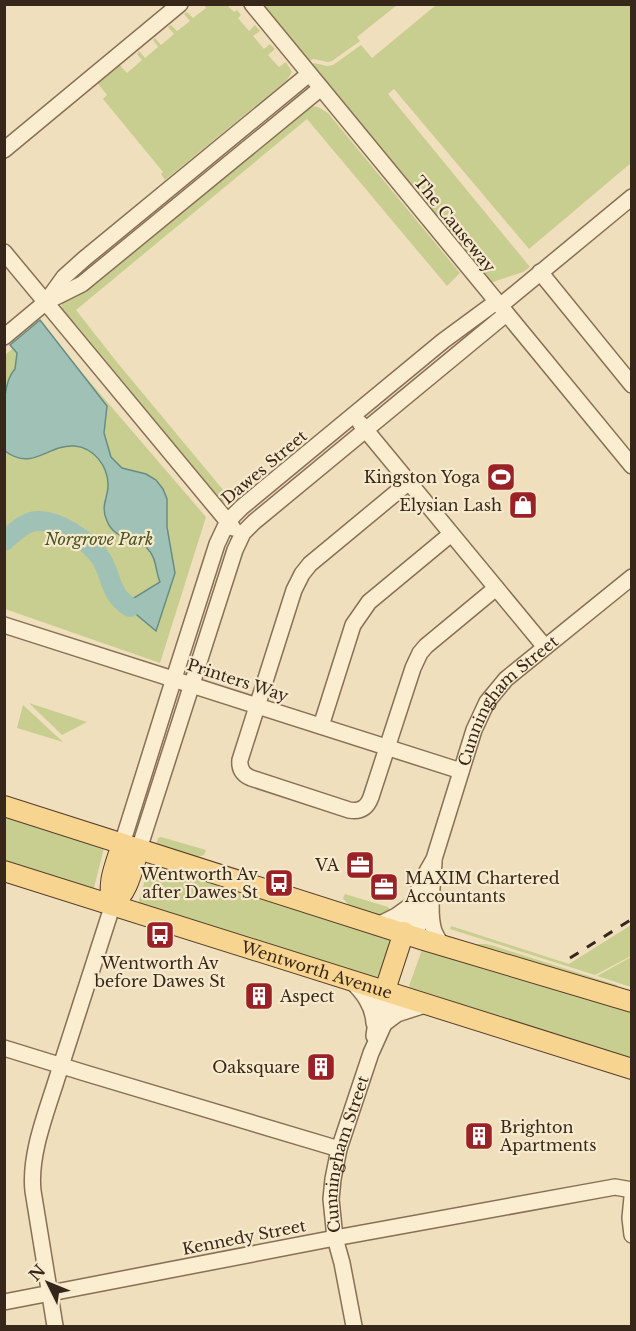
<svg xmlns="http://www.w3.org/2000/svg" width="636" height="1331" font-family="'Libre Baskerville',serif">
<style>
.green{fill:#c8ce90}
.water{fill:#a0c1b6;stroke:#678e84;stroke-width:1.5}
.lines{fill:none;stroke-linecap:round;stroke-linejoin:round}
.river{stroke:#a0c1b6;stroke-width:20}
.minor-casing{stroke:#886f55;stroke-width:18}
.major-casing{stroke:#553d2a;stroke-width:22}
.minor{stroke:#fbedcf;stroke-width:15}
.major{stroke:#f7d490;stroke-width:20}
.rail{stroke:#36271a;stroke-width:3;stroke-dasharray:10 10;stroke-linecap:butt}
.labels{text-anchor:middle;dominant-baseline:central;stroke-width:4.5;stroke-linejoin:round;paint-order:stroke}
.street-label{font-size:16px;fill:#36271a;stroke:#f7e9cc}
.poi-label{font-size:16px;fill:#36271a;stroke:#f7e9cc;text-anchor:end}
.park-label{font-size:16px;font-style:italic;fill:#485420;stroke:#f7e9cc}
</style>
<rect width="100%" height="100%" fill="#f0dfbc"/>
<g class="green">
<path d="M204,4l23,1 7,7 3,-2 4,5 -3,3 11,13 6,-6 5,6 -7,5 11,13 6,-5 5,5 -7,6 11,12 7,-5 6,10 -5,8 -122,100 -4,-6 2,-2 -60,-73 4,-4 -12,-15 22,-18 10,11 15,-13 -5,-6 2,-3 6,7 13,-11 -5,-7 2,-2 6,7 13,-11 -6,-7 3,-2 6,6 13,-10 -6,-7 3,-2 6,6 13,-10z"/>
<path d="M258,5h139l-40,32 3,4 -28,20 -4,1 -15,-3 -7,4z"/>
<path d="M436,5h195v158l-102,86 -135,-160 -6,5 142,173 -7,5 -33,11 -181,-217 5,-3 13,3 6,-1 28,-20 11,13z"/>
<path d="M309,106l9,1 10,6 132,160 -13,13 -140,-167 -231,191 40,51 113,136 -9,7 -5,-4 2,-5 -142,-172 -5,1c-5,-8 -11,-13 -7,-23l27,-17 4,2 38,-32 -1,-3 5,-5 4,2 32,-27 -1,-3 25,-21 3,2 46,-38 -1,-4 5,-4 4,2 39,-33 -1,-4z"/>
<path d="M41,325l165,192 -46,146 -155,-54v-250l1,-5z"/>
<path d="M29,703l58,19 -25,13z"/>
<path d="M23,705l40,37 -46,-14z"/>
<path d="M5,812l100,32 -12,48 -88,-28z"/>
<path d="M161,837l45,13 -2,5 -9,3 -39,-13 2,-7z"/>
<path d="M151,859l238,79 1,2 -7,25 -7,14 -238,-75z"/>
<path d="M345,894l43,13 2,3 -3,5h-9l-28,-8 -7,-9z"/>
<path d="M631,925v31l-36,19 -145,-46 1,-3 118,38z"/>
<path d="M469,944h16l6,1 126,40 -2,6z"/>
<path d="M423,947l208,65v50l-182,-58 -9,-7 -29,-9 -2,-2z"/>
<path d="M631,957v30l-34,-11z"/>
</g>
<path class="water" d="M40,320l67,86 -3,27 7,24 11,11 24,6 10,6 7,9 4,10v28l8,46 -19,58 -32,-27 36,-22c-5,-12 -3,-24 -13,-34 -13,-13 -32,-7 -40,-27 -7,-16 1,-22 1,-36 0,-19 -14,-37 -33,-39 -28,-2 -42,26 -70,5 -1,-23 -5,-66 10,-82l2,-16 -7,-8z"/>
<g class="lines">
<path class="river" d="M4,541c9,-7 17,-16 27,-19 23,-6 59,19 71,38 10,18 8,35 28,47"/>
<g class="minor-casing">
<g id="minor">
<path d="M252,4l380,462"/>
<path d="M4,150l176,-146"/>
<path d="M4,252l229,276"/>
<path d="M540,272l92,113"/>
<path d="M50,300l32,-16 239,-196"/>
<path d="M500,306l132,-109"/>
<path d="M4,337l42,-35 18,-25 20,-18 225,-185"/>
<path d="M360,423l185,224"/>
<path d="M409,482l-99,82 -8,10 -8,16 -54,170c-1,9 3,15 11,18l98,32c11,2 18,-2 22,-13l42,-129 7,-15 6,-7 70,-58"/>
<path d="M4,625l457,146"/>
<path d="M321,726l32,-101 16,-23 82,-68"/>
<path d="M122,844l47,-150 48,-150 8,-17 8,-11 9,-9 201,-166 53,-39"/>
<path d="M139,849l96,-299 8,-17 11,-11 252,-208"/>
<path d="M434,862c-1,20 -6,51 0,69 2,5 5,9 7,14"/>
<path d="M378,925l18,-9 18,-13"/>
<path id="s1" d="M404,932l17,-50 13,-23 40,-129 13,-28 19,-23 126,-102"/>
<path d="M415,937l13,-39"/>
<path d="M350,980c13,12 23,25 24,43"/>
<path d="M385,1023l12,-9 31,-10"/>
<path d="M374,1036l3,-22 8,-24"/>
<path d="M4,1048l81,25 254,76"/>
<path d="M632,1197l-2,21 2,17"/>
<path d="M4,1302l331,-64 280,-51 17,3"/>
<path d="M55,1326l-22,-135c-4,-37 14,-80 25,-116 18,-57 37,-114 55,-171"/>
<path id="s2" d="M354,1326l-12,-63 -7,-25 -4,-39 2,-20 6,-30 32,-96 18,-40 7,-19"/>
</g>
</g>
<g class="major-casing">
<g id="major">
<path d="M4,806l420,134 208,62"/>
<path d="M122,844c-6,20 -16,39 -9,60 16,-13 19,-35 26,-55"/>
<path id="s3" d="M4,871l628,198"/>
<path d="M385,990l19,-58"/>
</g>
</g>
<use href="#minor" class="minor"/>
<use href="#major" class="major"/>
<path class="rail" d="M570,958l62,-39"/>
</g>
<defs>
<g id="stadium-square" transform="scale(1.5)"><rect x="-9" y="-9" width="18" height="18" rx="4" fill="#9a2125" stroke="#f7e9cc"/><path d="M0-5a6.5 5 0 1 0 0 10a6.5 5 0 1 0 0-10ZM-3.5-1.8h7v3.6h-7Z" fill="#fff"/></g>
<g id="shop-square" transform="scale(1.5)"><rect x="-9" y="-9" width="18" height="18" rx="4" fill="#9a2125" stroke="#f7e9cc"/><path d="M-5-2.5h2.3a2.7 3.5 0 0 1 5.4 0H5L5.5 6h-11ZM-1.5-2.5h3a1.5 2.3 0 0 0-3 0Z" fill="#fff"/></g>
<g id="office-square" transform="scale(1.5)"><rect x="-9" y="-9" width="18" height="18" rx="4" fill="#9a2125" stroke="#f7e9cc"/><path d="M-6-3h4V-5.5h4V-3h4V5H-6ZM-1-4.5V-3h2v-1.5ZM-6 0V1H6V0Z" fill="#fff"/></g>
<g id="bus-square" transform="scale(1.5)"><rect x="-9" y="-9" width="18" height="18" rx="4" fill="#9a2125" stroke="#f7e9cc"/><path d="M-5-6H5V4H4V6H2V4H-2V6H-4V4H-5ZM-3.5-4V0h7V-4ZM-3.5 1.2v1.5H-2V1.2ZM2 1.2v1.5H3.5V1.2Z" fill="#fff"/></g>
<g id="building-square" transform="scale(1.5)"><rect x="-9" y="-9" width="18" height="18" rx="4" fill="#9a2125" stroke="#f7e9cc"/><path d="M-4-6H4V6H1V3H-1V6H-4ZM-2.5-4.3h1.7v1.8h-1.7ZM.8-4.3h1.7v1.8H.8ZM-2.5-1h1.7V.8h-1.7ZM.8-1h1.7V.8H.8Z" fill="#fff"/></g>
</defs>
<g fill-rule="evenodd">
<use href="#stadium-square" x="501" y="477"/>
<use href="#shop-square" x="523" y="505"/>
<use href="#office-square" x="360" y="865"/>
<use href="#bus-square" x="279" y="883"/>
<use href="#office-square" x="384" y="887"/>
<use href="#bus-square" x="160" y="935"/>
<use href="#building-square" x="259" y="996"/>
<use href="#building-square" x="321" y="1067"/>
<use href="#building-square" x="479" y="1136"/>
</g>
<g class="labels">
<g class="street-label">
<text transform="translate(455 224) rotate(51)">The Causeway</text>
<text transform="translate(264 467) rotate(-40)">Dawes Street</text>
<text transform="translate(238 680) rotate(18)">Printers Way</text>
<text stroke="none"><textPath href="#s1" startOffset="258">Cunningham Street</textPath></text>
<text stroke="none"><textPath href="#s3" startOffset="328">Wentworth Avenue</textPath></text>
<text stroke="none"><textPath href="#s2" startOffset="176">Cunningham Street</textPath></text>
<text transform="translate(244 1237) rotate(-11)">Kennedy Street</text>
</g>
<g class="poi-label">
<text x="480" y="477">Kingston Yoga</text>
<text x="502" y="505">Elysian Lash</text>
<text x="339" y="865">VA</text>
<text x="258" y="874">Wentworth Av<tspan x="258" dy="18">after Dawes St</tspan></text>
<text x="405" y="878" text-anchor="start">MAXIM Chartered<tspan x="405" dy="18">Accountants</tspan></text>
<text x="160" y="963" text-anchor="middle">Wentworth Av<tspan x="160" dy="18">before Dawes St</tspan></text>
<text x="280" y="996" text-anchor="start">Aspect</text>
<text x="300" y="1067">Oaksquare</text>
<text x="500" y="1127" text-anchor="start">Brighton<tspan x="500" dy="18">Apartments</tspan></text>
</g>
<g class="park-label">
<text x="99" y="539">Norgrove Park</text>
</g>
</g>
<rect width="636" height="1331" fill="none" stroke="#36271a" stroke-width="12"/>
<g transform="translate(48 1283) rotate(313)" stroke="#f7e9cc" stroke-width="4.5" paint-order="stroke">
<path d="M0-4.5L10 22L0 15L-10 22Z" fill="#36271a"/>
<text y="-9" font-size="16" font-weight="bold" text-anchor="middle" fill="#36271a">N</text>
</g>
</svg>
